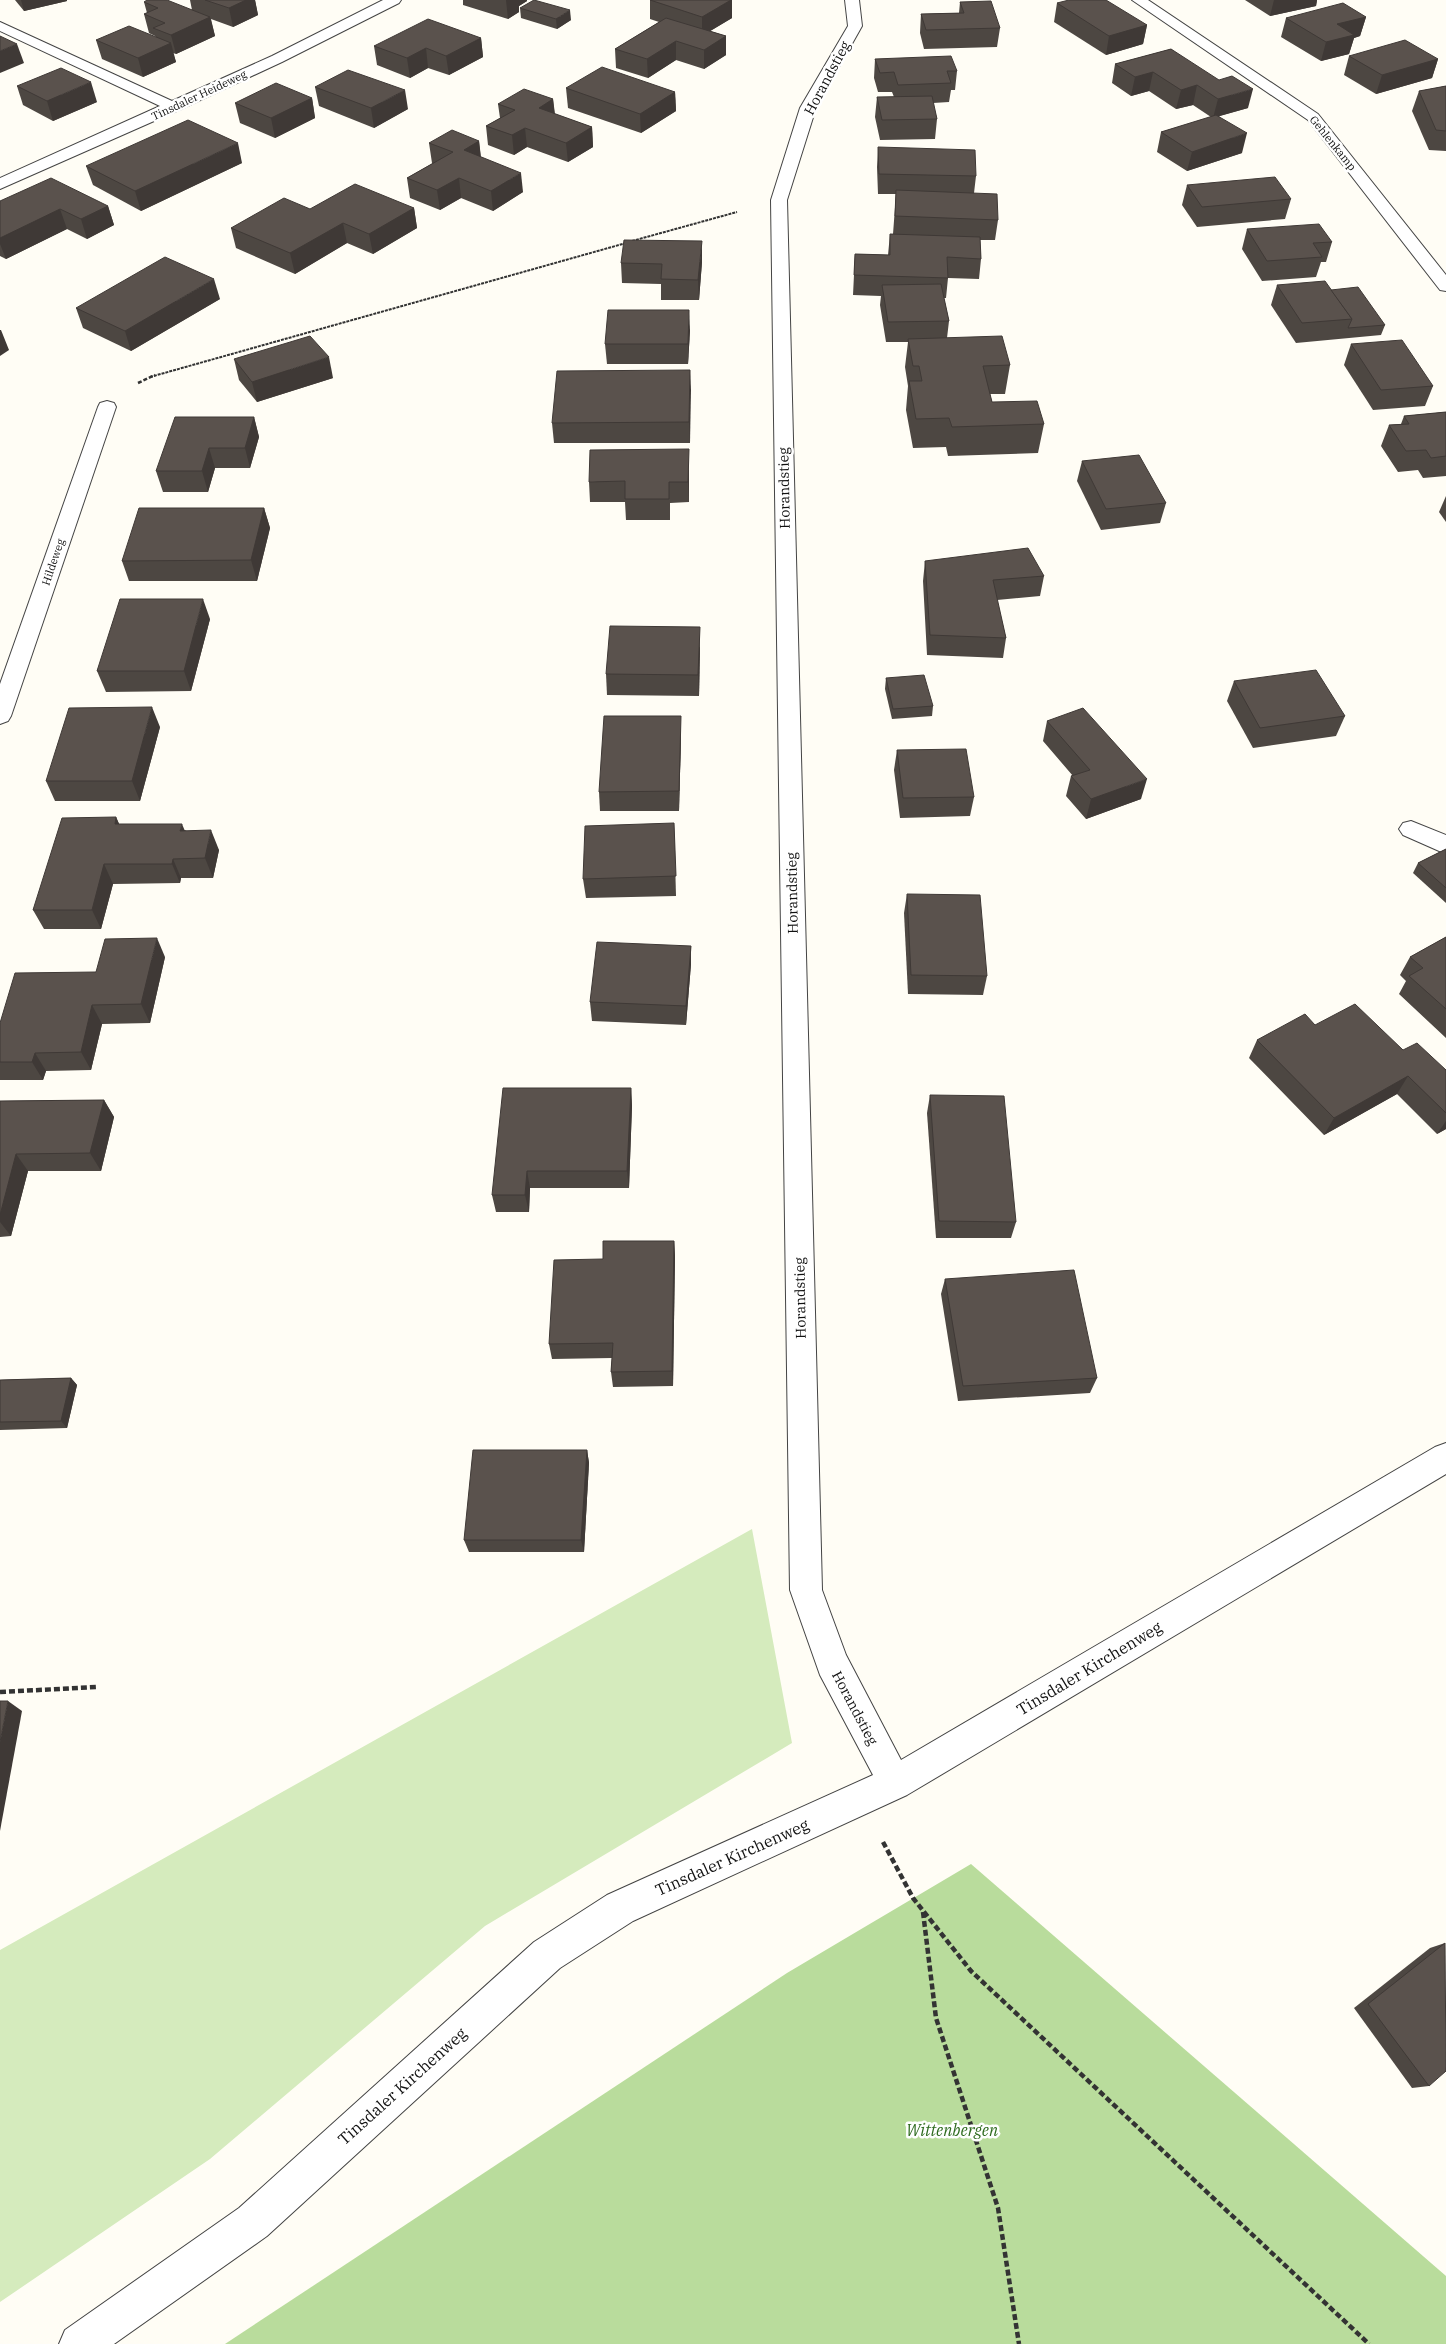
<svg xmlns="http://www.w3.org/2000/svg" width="1446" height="2344" font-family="'IBM Plex Serif',serif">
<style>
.green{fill:#d5ebbd}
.forest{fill:#b9dc9c}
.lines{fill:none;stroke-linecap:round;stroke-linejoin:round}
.minor-casing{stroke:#444;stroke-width:2}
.path-far2{stroke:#333;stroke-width:2;stroke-dasharray:3 1;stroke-linecap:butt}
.path-far1{stroke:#333;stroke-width:2.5;stroke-dasharray:4 2;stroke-linecap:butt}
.path{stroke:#333;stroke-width:4.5;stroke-dasharray:6 3;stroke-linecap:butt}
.minor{fill:#fff;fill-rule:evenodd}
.wall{fill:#4d4742}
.shaded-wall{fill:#3f3936}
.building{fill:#5a524d;stroke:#3f3936}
.labels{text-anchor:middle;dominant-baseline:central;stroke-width:5;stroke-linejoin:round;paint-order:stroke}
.far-street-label{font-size:11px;fill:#111;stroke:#fff}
.street-label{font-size:14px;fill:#111;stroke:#fff}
.near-street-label{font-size:16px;fill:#111;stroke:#fff}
.near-park-label{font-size:16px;font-style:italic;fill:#2f6b1f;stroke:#fff}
</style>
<rect width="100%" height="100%" fill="#fffdf5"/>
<path class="green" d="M752,1529l40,214 -307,183 -275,233 -210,143v-352z"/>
<path class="forest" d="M971,1864l475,412v68h-1221l562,-371z"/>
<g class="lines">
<g class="minor-casing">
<g id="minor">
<path d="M383,0h18l-2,3 -117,59 -103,48 -179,79v-11l160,-72 -160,-75v-9l172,79 100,-45z"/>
<path d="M845,0h14l3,26 -46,82 -29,92 35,1390 24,65 55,105 534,-313 11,-4v31l-539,321 -274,126 -73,47 -293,268 -153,108h-55l6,-14 174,-122 295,-266 73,-47 266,-120 -53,-100 -30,-85 -19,-1390 29,-92 48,-82z"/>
<path d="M1132,0h16l170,114 128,161v16l-6,-1 -132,-170z"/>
<path d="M107,401l7,2 2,4 -105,309 -3,5 -8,3v-40l98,-277 2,-4z"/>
<path d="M1411,821l35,14v19l-43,-19 -4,-6 4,-6z"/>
</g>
</g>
<g class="path-far2">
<path d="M632,241l105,-29"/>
<path d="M150,377l476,-134"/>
</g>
<path class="path-far1" d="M138,383l17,-8"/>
<g class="path">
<path d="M0,1692l97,-5"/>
<path d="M883,1842l30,56 58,73 398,373"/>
<path d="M923,1912l13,106 62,190 21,136"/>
</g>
<use href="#minor" class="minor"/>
</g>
<g class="wall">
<path d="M15,0h52v1l-43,10z"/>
<path d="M190,0h65l3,15 -25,12 -22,-8 4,17 -39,18 -3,-1 3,9 -33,15 -41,-18 -6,-19 60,-3 -1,-1 -6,-3 -5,-19 3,-1 -3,-11 48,8z"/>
<path d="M463,0h64v1l-8,5v6l-11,7 -45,-14z"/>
<path d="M650,0h82v18l-22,13 16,5v19l-22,14 -28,-9 -28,18 -32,-10 -1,-19 44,-27 -9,-3z"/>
<path d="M1245,0h72l-1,6 -46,10z"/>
<path d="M960,2l40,26 -3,19 -73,2 -4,-16 1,-19 38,-1z"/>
<path d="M1057,3l90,22 -4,19 -37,11 -52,-33z"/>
<path d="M520,8l51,12 -14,9 -36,-11z"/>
<path d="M1366,17l-6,19 -6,2 -5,16 -28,7 -40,-24 5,-19z"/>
<path d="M481,38l2,19 -34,18 -21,-7 -18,10 -33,-13 -3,-19z"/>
<path d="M1171,49l77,59 -29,8 23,37 -55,18 -30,-19 4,-20 50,-15 -18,-12 -17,4 -27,-18 -18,5 -19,-13 3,-19z"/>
<path d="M1349,56l89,3 -6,19 -56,16 -32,-19z"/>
<path d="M875,59l82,12 -2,19h-4l-2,12 -16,1 4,16 -2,20 -55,1 -5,-23 2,-20h17l-2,-5h-14l-4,-14z"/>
<path d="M17,86l80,16 -44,19 -30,-16z"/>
<path d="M1446,86v65l-17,-1 -17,-39 7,-20z"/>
<path d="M315,87l93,22 -34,19 -55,-22z"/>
<path d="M566,88l109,4 1,19 -35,22 -73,-25z"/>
<path d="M312,98l3,20 -40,20 -35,-15 -5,-20z"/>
<path d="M553,99l2,15 37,13 1,20 -25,15 -41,-15 -13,8 -26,-10 -2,-19 14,-8 -2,-14z"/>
<path d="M479,141l2,16 42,35 -30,19 -32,-13 -21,12 -30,-12 -3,-20 26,-15h-1l-3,-20z"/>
<path d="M878,147l98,29 -2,17 24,27 -3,20h-15l1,19 -2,20 -31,-1 -2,20h-2l5,23 -2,17 63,27 -5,29h-15l2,8 52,22 -6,29 -90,3 -2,-9 -33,1 -7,-38 2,-24 -3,-19 3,-25h-22l-6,-37 1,-9 -28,-1 2,-41 33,1 2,-21h3l3,-40h-18l-1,-27z"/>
<path d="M242,163l-101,48 -48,-26 -7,-19z"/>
<path d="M1187,185l104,14 -6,20 -88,8 -15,-22z"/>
<path d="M0,201l108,5 6,19 -27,14 -20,-10 -61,30 -6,-3z"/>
<path d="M414,208l3,20 -44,26 -26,-11 -52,31 -59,-26 -5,-20 79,-19z"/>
<path d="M1247,229l85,13 -6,20h-5l-5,15 -54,4 -20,-32z"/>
<path d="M702,262l-3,38h-38v-16l-39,-1 -1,-20z"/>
<path d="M1277,285l54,5 54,35 -4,10 -85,8 -25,-38z"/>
<path d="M220,299l-89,52 -48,-23 -7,-20z"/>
<path d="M690,330l-2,34h-81l-2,-20z"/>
<path d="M1351,344l82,42 -8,20 -52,4 -29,-45z"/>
<path d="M234,359l99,19 -76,24 -18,-22z"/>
<path d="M690,370v73h-136l-2,-20z"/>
<path d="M1446,412v64l-23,2 -5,-8 -20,2 -17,-26 8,-21 12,-1 3,-8z"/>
<path d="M254,417l5,20 -9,31h-35l-7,24h-45l-7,-21z"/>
<path d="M1082,461l84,42 -6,20 -59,7 -24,-49z"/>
<path d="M689,470v32l-19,1v17h-44l-1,-18h-35l-1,-20z"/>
<path d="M1446,496v26l-7,-10z"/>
<path d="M264,508l6,20 -13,53h-128l-7,-20z"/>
<path d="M925,561l119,15 -4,20 -43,4 9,38 -3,20 -76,-3 -4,-74z"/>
<path d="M210,619l-19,72 -85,1 -9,-21z"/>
<path d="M700,647l-1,49 -92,-1 -1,-21z"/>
<path d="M886,678l47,28 -1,10 -40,3 -7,-30z"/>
<path d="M1234,681l111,35 -9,20 -83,12 -26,-47z"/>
<path d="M1047,721l94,78 -55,20 -20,-23 5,-20h2l-30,-35z"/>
<path d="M160,727l-20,74h-85l-9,-20z"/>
<path d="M681,736l-2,75h-79l-1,-19z"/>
<path d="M897,750l77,47 -4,19 -70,2 -6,-48z"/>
<path d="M116,817l3,7 66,6 34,20 -6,28h-32l-1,5 -67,1 -12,45h-57l-11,-19z"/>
<path d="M674,823l2,73 -90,2 -3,-19z"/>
<path d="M1446,849v54l-33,-30 5,-10z"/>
<path d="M907,894l80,82 -4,19 -75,-1 -4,-81z"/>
<path d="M1446,937v101l-47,-44 7,-13 -6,-6 10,-18z"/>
<path d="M691,946v18l-5,61 -94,-4 -2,-19z"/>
<path d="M165,957l-15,66 -48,1 -11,46 -45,1 -3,9h-43v-57l96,-51z"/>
<path d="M1315,1025l88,25 43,20v59l-9,5 -40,-40 -73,41 -75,-77 8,-18z"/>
<path d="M631,1088l1,18 -3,82h-99l-1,24h-33l-4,-17z"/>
<path d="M930,1095l86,127 -5,16h-75l-9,-125z"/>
<path d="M104,1100l10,17 -13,54h-73l-17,65 -11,1v-136z"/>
<path d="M674,1241l1,16 -2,129 -60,1 -2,-15 1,-14 -60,1 -3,-15 54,-85z"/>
<path d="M945,1279l152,99 -7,15 -132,8 -17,-107z"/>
<path d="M71,1378l6,7 -10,43 -67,2v-50z"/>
<path d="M587,1450l2,13 -5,89h-115l-5,-12z"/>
<path d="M1445,1943l-16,143 -17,2 -58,-80 76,-60z"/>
</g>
<g class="shaded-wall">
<path d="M21,0h46v1l-43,10z"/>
<path d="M246,0h9l3,15 -25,12 -4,-19z"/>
<path d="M506,0h21v1l-8,5v6l-11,7z"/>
<path d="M731,0h1v18l-30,18v-19z"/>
<path d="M1274,0h43l-1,6 -46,10z"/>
<path d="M570,10l1,10 -14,9 -1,-10z"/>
<path d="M210,17l5,19 -39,18 -5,-19z"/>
<path d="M1366,17l-6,19 -6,2 -5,16 -28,7 5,-19 11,-18z"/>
<path d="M1147,25l-4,19 -37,11 3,-19z"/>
<path d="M726,36v19l-22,14v-19z"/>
<path d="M481,38l2,19 -34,18 -3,-19z"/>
<path d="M676,41v19l-28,18 -1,-19z"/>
<path d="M171,43l5,19 -33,15 -5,-19z"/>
<path d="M17,44l7,19 -24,10v-22z"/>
<path d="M426,48l2,20 -18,10 -3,-20z"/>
<path d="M1438,59l-6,19 -56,16 6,-19z"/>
<path d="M1153,72l-4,19 -18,5 4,-19z"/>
<path d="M91,82l6,20 -44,19 -6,-20z"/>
<path d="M1197,85l-4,20 -17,4 5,-19z"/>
<path d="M1253,89l-5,19 -35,10 5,-19z"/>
<path d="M405,90l3,19 -34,19 -3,-20z"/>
<path d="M675,92l1,19 -35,22 -1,-19z"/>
<path d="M312,98l3,20 -40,20 -4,-20z"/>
<path d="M553,99l2,20 -16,-11z"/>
<path d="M592,127l1,20 -25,15 -2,-19z"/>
<path d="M525,128l2,19 -13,8 -2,-20z"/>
<path d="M1247,133l-5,20 -55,18 5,-19z"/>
<path d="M479,141l2,20 -17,-11z"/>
<path d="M238,143l4,20 -101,48 -6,-20z"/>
<path d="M521,173l2,19 -30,19 -2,-20z"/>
<path d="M459,178l2,20 -21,12 -3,-20z"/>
<path d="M108,206l6,19 -27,14 -6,-20z"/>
<path d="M414,208l3,20 -44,26 -4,-20z"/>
<path d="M60,209l7,20 -61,30 -6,-15v-6z"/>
<path d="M343,223l4,20 -52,31 -5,-21z"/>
<path d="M702,241v21l-3,38 -1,-20z"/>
<path d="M214,279l6,20 -89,52 -6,-20z"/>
<path d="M689,310l1,20 -2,34v-20z"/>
<path d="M0,330h1l8,20 -9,6z"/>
<path d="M329,357l4,21 -76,24 -5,-20z"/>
<path d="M690,370l1,20 -1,53 -1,-21z"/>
<path d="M254,417l5,20 -9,31 -5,-20z"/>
<path d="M209,448l6,20 -7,24 -6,-21z"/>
<path d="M689,449v53l-1,-20z"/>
<path d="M264,508l6,20 -13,53 -6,-21z"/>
<path d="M203,599l7,20 -19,72 -7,-20z"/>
<path d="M700,627v20l-1,49 -1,-21z"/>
<path d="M152,707l8,20 -20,74 -8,-20z"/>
<path d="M681,716v20l-2,75v-20z"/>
<path d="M1147,779l-6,20 -55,20 5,-20z"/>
<path d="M116,817l9,20 -10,-13z"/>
<path d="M182,824l8,19 -10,-12z"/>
<path d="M211,830l8,20 -6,28 -8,-20z"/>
<path d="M173,859l8,19 -1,5 -8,-19z"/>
<path d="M104,864l9,20 -12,45 -9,-19z"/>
<path d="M157,938l8,19 -15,66 -9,-19z"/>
<path d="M691,946v18l-5,61v-19z"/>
<path d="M92,1005l10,19 -11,46 -10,-18z"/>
<path d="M35,1053l11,18 -3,9 -11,-18z"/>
<path d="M1408,1076l-11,18 -73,41 10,-17z"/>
<path d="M631,1088l1,18 -3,82 -2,-17z"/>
<path d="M104,1100l10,17 -13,54 -11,-18z"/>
<path d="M1446,1121v8l-9,5z"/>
<path d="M16,1154l12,17 -17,65 -11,-14v-7z"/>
<path d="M527,1171l3,17 -1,24 -4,-17z"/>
<path d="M674,1241l1,16 -2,129 -1,-15z"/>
<path d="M71,1378l6,7 -10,43 -6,-7z"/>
<path d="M587,1450l2,13 -5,89 -3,-12z"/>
<path d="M8,1701l14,10 -22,120v-89z"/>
</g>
<g class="building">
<path d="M147,0h20l43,17 -39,18 -18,-7 12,-5 -21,-9 14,-6 -14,-6z"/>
<path d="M205,0h41l-17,8z"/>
<path d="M534,0l36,10 -14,9 -36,-11z"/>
<path d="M650,0h81l-29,17z"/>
<path d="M1069,0h37l41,25 -38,11 -52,-33z"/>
<path d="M991,1l9,27 -74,2 -5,-16 43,-1 -4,-11z"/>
<path d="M1343,3l23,14 -29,7 17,11 -28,7 -40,-24z"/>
<path d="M666,18l60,18 -22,14 -28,-9 -29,18 -32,-10z"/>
<path d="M428,19l53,19 -35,18 -20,-8 -19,10 -33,-12z"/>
<path d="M129,26l42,17 -33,15 -42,-18z"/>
<path d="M0,36l17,8 -17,7z"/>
<path d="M1405,40l33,19 -56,16 -33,-19z"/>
<path d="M1171,49l48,31 13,-4 21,13 -35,10 -21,-14 -16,5 -28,-18 -18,5 -20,-13z"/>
<path d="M951,56l6,15h-10l4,12 -53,2 -4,-13 -14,1 -5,-14z"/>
<path d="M602,67l73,25 -35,22 -74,-26z"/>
<path d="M61,68l30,14 -44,19 -30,-15z"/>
<path d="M348,70l57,20 -34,18 -56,-21z"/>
<path d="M276,83l36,15 -41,20 -36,-15z"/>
<path d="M1446,86v45l-10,-1 -17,-39z"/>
<path d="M524,89l29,10 -14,9 53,19 -26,16 -41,-15 -13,7 -26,-9 29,-16 -17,-6z"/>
<path d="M932,96l5,23 -55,1 -5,-23z"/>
<path d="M1216,115l31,18 -55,19 -31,-20z"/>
<path d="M188,120l50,23 -103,48 -49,-25z"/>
<path d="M452,130l27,11 -15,9 57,23 -30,18 -32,-13 -22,12 -30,-12 46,-26 -24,-9z"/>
<path d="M878,147l97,3 1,26 -97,-2z"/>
<path d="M1275,177l16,22 -89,8 -15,-22z"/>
<path d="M51,178l57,28 -27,13 -21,-10 -60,29v-37z"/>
<path d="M355,184l59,24 -45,26 -26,-11 -53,30 -59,-25 53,-30 26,11z"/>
<path d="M896,190l101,4 1,26 -103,-4z"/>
<path d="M1319,224l13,18 -19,1 9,14 -55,4 -20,-32z"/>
<path d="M890,234l90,3 1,22 -34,-2 1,21 -94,-3 1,-21 35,1z"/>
<path d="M624,240l78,1 -4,39 -37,-1 1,-15 -41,-1z"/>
<path d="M165,257l49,22 -89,52 -49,-23z"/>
<path d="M1325,281l27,38 -50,4 -25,-38z"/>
<path d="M941,284l8,37 -61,1 -6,-37z"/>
<path d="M1358,287l27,38 -37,3 4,-9 -21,-29z"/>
<path d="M608,310h81l-1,34h-83z"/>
<path d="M310,336l19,21 -77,25 -18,-23z"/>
<path d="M1002,336l8,29 -27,1 9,36 45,-1 7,23 -92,3 -3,-9 -33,1 -7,-38h13l-3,-15h-6l-5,-27z"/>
<path d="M1402,340l31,46 -52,4 -30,-46z"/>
<path d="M690,370l-1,52 -137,1 5,-52z"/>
<path d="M1446,412v44l-15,2 -5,-8 -20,1 -17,-26 20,-1 -5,-8z"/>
<path d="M175,417h79l-9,31h-36l-7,23h-46z"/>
<path d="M689,449l-1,33h-19v17h-44v-18l-36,1 1,-32z"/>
<path d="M1139,455l27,48 -60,6 -24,-48z"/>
<path d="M139,508h125l-13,52 -129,1z"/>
<path d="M1028,548l16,28 -51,4 13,58 -76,-3 -5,-74z"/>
<path d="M120,599h83l-19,72h-87z"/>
<path d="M610,626l90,1 -2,48 -92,-1z"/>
<path d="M1316,670l29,46 -85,12 -26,-47z"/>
<path d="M924,675l9,31 -40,3 -7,-31z"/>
<path d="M152,707l-20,74h-86l23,-73z"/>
<path d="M1083,708l64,71 -56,20 -20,-23 19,-6 -43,-49z"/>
<path d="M604,716h77l-2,75 -80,1z"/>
<path d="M966,749l8,48 -71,1 -6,-48z"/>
<path d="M116,817l-1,7h67l-2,7 31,-1 -6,28 -32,1 -1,5h-68l-12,46h-59l29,-92z"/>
<path d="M674,823l2,53 -93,3 2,-53z"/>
<path d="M1446,849v39l-28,-25z"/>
<path d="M907,894l73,1 7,81 -76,-1z"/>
<path d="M1446,937v72l-37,-33 14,-8 -13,-11z"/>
<path d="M157,938l-16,66 -49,1 -11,47 -46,1 -3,9h-32v-39l15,-50 81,-1 9,-33z"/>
<path d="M597,942l94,4 -5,60 -96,-4z"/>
<path d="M1355,1004l48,46 14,-7 29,27v43l-38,-37 -74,42 -77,-78 48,-26 10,11z"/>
<path d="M503,1088h128l-4,83h-100l-2,24h-33z"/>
<path d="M930,1095l74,1 12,126 -77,-1z"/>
<path d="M104,1100l-14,53 -74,1 -16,61v-114z"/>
<path d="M603,1241h71l-2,130 -61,1 2,-29 -64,1 5,-84 49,-1z"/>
<path d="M1074,1270l23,108 -134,8 -18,-107z"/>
<path d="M71,1378l-10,43 -61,1v-42z"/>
<path d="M473,1450h114l-6,90h-117z"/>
<path d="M0,1701h8l-8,41z"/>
<path d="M1445,1943l1,128 -17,15 -61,-82z"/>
</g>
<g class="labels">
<g class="far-street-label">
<text transform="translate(199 95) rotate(-25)">Tinsdaler Heideweg</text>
<text transform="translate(1333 143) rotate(51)">Gehlenkamp</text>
<text transform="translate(53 562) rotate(-71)">Hildeweg</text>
</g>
<g class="street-label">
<text transform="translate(827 78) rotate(-62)">Horandstieg</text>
<text transform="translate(784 488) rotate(-91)">Horandstieg</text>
<text transform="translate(792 893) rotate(-91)">Horandstieg</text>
<text transform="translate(800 1298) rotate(-91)">Horandstieg</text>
<text transform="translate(855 1708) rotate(62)">Horandstieg</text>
</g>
<g class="near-street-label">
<text transform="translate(1089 1668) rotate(-31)">Tinsdaler Kirchenweg</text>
<text transform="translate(732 1857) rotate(-24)">Tinsdaler Kirchenweg</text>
<text transform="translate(402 2086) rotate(-42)">Tinsdaler Kirchenweg</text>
</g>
<g class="near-park-label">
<text x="952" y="2130">Wittenbergen</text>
</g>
</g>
</svg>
